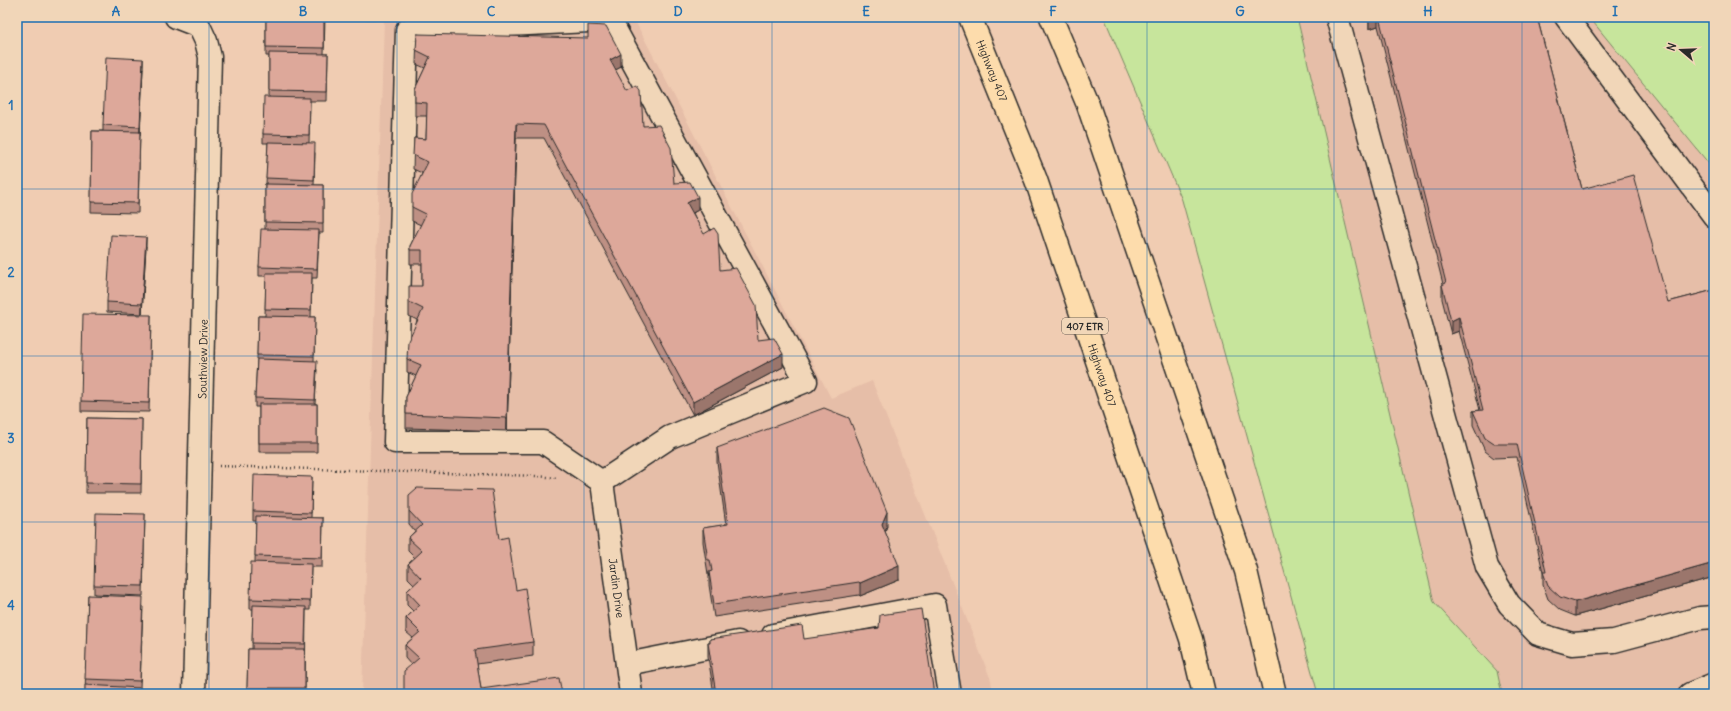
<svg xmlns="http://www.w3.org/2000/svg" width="1731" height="711" font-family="Delius,sans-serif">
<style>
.built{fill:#e6bea8}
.green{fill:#c7e59c;stroke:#798864}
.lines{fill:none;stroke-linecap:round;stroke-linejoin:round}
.minor-casing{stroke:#2b2b2b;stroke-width:25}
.highway-casing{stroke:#2b2b2b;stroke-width:25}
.path{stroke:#2b2b2b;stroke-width:2.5;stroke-dasharray:1 3;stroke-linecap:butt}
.minor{stroke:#f1d6b8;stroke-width:22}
.highway{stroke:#fddcac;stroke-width:22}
.wall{fill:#be9084;stroke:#2b2b2b}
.shaded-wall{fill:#9b766c;stroke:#2b2b2b}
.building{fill:#dda89a;stroke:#2b2b2b}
.grid{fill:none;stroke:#1f6fb2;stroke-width:1;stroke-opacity:0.55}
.labels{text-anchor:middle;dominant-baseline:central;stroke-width:3.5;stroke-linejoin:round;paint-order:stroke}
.shield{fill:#f1d6b8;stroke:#665e55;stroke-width:1}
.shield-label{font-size:10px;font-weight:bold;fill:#2b2b2b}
.street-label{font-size:11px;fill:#2b2b2b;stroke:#f1d6b8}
.neatline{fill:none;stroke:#1f6fb2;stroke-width:1.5}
.grid-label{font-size:13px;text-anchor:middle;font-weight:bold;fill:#1f6fb2}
</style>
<rect width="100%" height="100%" fill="#f0ccb2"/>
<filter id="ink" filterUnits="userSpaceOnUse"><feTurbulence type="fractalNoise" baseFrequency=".025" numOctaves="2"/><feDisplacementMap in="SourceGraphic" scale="8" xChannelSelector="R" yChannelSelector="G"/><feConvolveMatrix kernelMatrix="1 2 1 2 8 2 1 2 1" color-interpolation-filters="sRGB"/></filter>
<g filter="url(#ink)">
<g class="built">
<path d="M414,17h219l198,381 41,-17 119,299 2,14h-631l22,-675z"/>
<path d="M1297,17h292l125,153v524h-212l-6,-23 -62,-69z"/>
</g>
<g class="green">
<path d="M283,17h131l-30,2z"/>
<path d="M1104,17h193l137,585 63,69 5,23h-184l-136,-494z"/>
<path d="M1589,17h125v153z"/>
</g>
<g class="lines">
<g class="minor-casing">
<g id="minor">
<path d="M176,17l23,9 7,15 4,16 -16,637"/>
<path d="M1337,17l150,550 22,37 29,30 34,10 42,-3 86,-23 14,-1"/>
<path d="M1566,17l148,199"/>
<path d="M610,20l196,361 -136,56 -68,45 -59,-40h-148l12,-412z"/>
<path id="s1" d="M602,482l29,212"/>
<path d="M773,635l162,-30 15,89"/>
<path d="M627,664l111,-22"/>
<path d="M1690,694l24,-10"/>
</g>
</g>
<g class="highway-casing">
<g id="highway">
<path id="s2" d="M970,17l66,163 155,459 13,55"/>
<path d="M1051,17l37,88 158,466 29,123"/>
</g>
</g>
<path class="path" d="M219,466l318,10 21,2"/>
<use href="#minor" class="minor"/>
<use href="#highway" class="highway"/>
</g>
<g class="wall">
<path d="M266,17h59l-1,37h4l-1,47h-17l-1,42 6,10 -1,32h9v48h-4l-2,45h-5l-1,39h4l-1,44 3,9 -2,34h2v48h-58v-45h-4v-9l2,-39 1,-43h7l1,-40h-7v-9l6,-38v-45h1l2,-41h-5v-9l6,-37v-41h-3z"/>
<path d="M1369,17h168l45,172 86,113 46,-12v287l-139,39 -15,-6 -12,-11 -5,-14v-13l-26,-115 -23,1 -9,-7 -12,-26v-14l7,-1 -21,-79 -8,3 -9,-35v-14l1,-1 -65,-258 -9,3z"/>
<path d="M417,34l204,33 -6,3 28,56 31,57 24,27 -5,3 27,57 38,70 25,27 -90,48 -149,-277h-28l-9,293 -101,-3v-31l10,-21 -9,-4v-13l10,-39 -8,-4v-14l13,-16v-22h-12v-18l11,-21 -9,-4v-14l10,-34 -9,-4 1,-31 12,1 1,-23h-12v-27l10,-21 -9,-4z"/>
<path d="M143,68l-3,64 -2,81 -47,-1 1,-81h11v-6z"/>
<path d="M146,246l-4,68 -35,-2v-10z"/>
<path d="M151,315l-2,97 -68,-1v-10z"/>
<path d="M87,418l55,1 -1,74h-55z"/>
<path d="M717,448l170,78 -2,5 14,49 -39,16 -1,-1 -145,22 -5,-32v-11h-1l-5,-32v-14l23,-3 -9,-63z"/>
<path d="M312,477l-1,41h12l-1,49h-11l-1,43h-4l-1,84h-59l1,-1 1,-44h4l1,-40h-3v-10l5,-37 1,-41h-3v-10z"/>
<path d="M409,511l90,28 34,103v14l-56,8 4,25 81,5h-158l7,-29 -6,-7v-13l8,-7 -7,-6v-14l7,-7 -6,-6v-14l7,-7 -6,-6v-14l7,-6 -7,-7v-13l7,-7 -6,-7z"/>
<path d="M145,514l-2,82 -49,-2v-9z"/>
<path d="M88,595l55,11 -3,82 -55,6z"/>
<path d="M710,639h94l130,55h-220l-6,-37v-14h2z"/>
</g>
<g class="shaded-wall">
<path d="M1369,17h9v9l-9,3z"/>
<path d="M621,54v13l-11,6v-13z"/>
<path d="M143,59v9l-3,68v-9z"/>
<path d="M516,124v14l-9,293v-13z"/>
<path d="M698,197v13l-11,6v-13z"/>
<path d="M146,237v9l-4,68v-10z"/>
<path d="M1459,317v14l-8,3v-13z"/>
<path d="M783,354v13l-90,48v-13z"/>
<path d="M887,512v14l-5,12v-14z"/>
<path d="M1714,563v14l-139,39v-14z"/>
<path d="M899,566v14l-39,16v-13z"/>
</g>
<g class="building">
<path d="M266,17h58v31l-58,-1z"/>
<path d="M1379,17h158l45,172 51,-14 35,127 46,-12v273l-139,39 -15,-5 -12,-11 -5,-14h3l-29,-128h-23l-9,-6 -12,-27 10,-1 -24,-93 -8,4 -9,-36 4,-2z"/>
<path d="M588,25l18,1 15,28 -11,6 17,31 10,-5 4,5 2,35 16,-1 12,23 3,35 16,-1 8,15 -11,6 17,31 10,-6 4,6 2,36 16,-2 20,37 2,35 16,-2 9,16 -90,48 -149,-277 -28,-1 -9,294 -101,-4v-17l15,-32 -14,-6 1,-18 15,-32 -14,-7v-16h13v-36h-12v-4l16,-32 -14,-7v-13l16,-32 -15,-7 1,-17 12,1 1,-36 -12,-1v-13l15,-32 -14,-7 1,-16 171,4z"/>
<path d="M269,53l59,1 -1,38 -58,-1z"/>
<path d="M106,57l37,2 -3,68 -37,-2z"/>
<path d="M264,97l46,1 -1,37 -46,-1z"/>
<path d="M92,131l48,1 -2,71 -47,-1z"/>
<path d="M268,142l47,1 -1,37 -48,-2z"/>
<path d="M265,184l58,1v38l-58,-1z"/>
<path d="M261,229l58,1 -2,39 -58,-2z"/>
<path d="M111,235l35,2 -4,67 -35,-2z"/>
<path d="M266,273h46l-1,37 -46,-1z"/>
<path d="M83,314l68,1 -2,88 -68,-2z"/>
<path d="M258,316l57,1 -1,39 -57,-1z"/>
<path d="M257,359l60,2 -2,39 -60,-2z"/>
<rect x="259" y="404" width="58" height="39"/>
<path d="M824,408l25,10 38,94 -5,12 17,42 -39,17 -1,-1 -145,22 -5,-32 3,-1 -2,-11h-2l-5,-32 25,-4 -11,-76z"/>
<path d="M87,418l55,1 -1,65 -55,-1z"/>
<path d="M254,475l58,2 -1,36 -58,-2z"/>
<path d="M417,488l75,2 7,49 9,-2 8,53 9,-2 8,54 -58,8 6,39 78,-11 3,16h-158v-23l15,-13 -14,-13 15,-13 -14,-14 14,-13 -13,-14 14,-13 -13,-14 14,-13 -14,-13 14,-13 -13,-14v-16z"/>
<path d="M96,513l49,1 -2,72 -49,-1z"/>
<path d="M256,516l67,2 -1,40 -67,-2z"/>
<path d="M251,562l60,2 -1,37 -60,-2z"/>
<path d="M88,595l55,2 -3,84 -55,-2z"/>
<path d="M253,605l53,2 -1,37 -53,-1z"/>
<path d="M921,609l13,85h-218l-8,-51h2v-4l92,-14 2,14 75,-11 1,-13z"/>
<path d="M248,649h57v39h-58z"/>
<path d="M85,685l56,3 -1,6h-55z"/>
<path d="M246,693l39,1h-39z"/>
</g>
</g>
<path class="grid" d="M209,17v677M397,17v677M584,17v677M772,17v677M959,17v677M1147,17v677M1334,17v677M1522,17v677M17,189h1697M17,356h1697M17,522h1697"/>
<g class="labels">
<rect class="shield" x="1062" y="318" width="46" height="16" rx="3"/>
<g class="shield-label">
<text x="1085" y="326">407 ETR</text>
</g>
<g class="street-label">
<text stroke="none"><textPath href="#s2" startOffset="58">Highway 407</textPath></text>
<text transform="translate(203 359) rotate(-89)">Southview Drive</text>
<text stroke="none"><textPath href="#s2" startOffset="382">Highway 407</textPath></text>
<text stroke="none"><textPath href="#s1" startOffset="107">Jardin Drive</textPath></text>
</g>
</g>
<rect width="1731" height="711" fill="none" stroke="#f1d6b8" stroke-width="44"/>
<g transform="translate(1681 50) rotate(289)" stroke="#f1d6b8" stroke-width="3" paint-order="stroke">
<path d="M0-3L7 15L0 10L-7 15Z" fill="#2b2b2b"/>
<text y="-6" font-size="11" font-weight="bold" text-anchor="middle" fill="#2b2b2b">N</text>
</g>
<rect x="22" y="22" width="1687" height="667" class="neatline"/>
<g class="grid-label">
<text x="116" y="16">A</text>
<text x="303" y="16">B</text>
<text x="491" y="16">C</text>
<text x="678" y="16">D</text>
<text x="866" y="16">E</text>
<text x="1053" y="16">F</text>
<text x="1240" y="16">G</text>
<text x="1428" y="16">H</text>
<text x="1615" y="16">I</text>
<text x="11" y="110">1</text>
<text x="11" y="277">2</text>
<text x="11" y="443">3</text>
<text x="11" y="610">4</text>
</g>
</svg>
